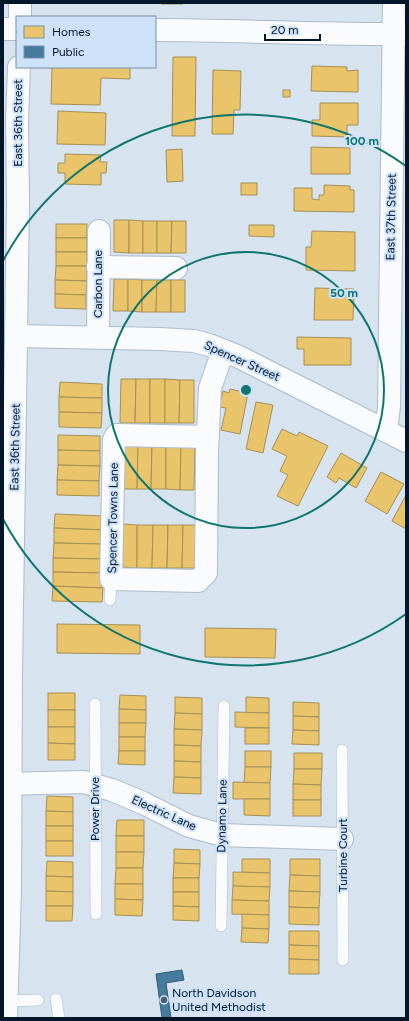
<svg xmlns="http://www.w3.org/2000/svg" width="409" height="1021" font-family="Figtree,sans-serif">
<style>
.homes{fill:#e9c46a;stroke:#a49057}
.public{fill:#457b9d;stroke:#315d7a}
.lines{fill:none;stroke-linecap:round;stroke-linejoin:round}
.service-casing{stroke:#adbccc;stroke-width:12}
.minor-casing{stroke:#adbccc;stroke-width:24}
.tertiary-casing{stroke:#adbccc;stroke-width:24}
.service{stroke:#f9fbfd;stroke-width:11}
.minor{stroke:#f9fbfd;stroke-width:22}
.tertiary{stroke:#f9fbfd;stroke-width:22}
.ring{fill:none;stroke:#0f766e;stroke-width:2}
.poi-dot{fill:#4d5e6f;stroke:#cde2f9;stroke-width:1.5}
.labels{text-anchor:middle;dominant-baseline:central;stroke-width:4;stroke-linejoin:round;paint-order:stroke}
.street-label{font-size:12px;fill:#03162a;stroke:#cde2f9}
.poi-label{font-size:12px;fill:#03162a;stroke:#cde2f9;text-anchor:start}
.centre{fill:#0f766e;stroke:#cde2f9;stroke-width:2}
.ring-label{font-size:12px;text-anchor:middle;font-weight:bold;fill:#0f766e;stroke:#cde2f9;stroke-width:4;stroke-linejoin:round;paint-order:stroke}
</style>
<rect width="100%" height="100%" fill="#d7e3ef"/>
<g class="homes">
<rect x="162" y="3" width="20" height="1"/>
<path d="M173,57h23l-1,79h-23z"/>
<path d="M312,66l35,1v4l11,-1v22l-47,-1z"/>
<path d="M52,67h78v12l-29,-1 -1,27 -49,-1z"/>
<path d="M213,70l28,1 -1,39h-6l-1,24h-21z"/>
<rect x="283" y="90" width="7" height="7"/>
<path d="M320,103h38v22h-11v12l-35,-1v-16h8z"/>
<path d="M58,111l48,2 -1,32 -48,-1z"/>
<path d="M311,147l39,1v26h-39z"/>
<path d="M182,149l1,32 -16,1 -1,-32z"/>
<path d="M65,154l36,1 -1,7h7l-1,11h-5v12l-36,-1v-11h-7v-10h7z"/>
<rect x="241" y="183" width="16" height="12"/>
<path d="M324,185l26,1v4h4v22l-60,-1v-23h18v11l7,1v-5h5z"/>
<path d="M114,220h15v33l-15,-1z"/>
<path d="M129,220l14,1v32h-14z"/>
<rect x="143" y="221" width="14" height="32"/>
<path d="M157,221h15l-1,32h-14z"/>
<path d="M172,221h14v32h-15z"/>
<rect x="56" y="224" width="31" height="14"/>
<path d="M249,225h25v12l-25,-1z"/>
<path d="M312,231l43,1v39l-49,-1v-23h5z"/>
<rect x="56" y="238" width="31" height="14"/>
<rect x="56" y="252" width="31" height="14"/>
<path d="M56,266h31v15l-32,-1z"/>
<path d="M114,279h14v32h-15z"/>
<path d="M128,279l14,1v32l-14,-1z"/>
<path d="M55,280l32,1 -1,14 -31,-1z"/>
<path d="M142,280h15l-1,32h-14z"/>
<path d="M157,280h14v32h-15z"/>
<rect x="171" y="280" width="14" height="32"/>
<path d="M315,288l39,1 -1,31h-39z"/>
<path d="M55,294l31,1v14l-31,-1z"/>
<path d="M297,337l54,1v27h-47v-16h-7z"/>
<path d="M121,379h15l-1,44h-15z"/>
<path d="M136,379h14v44h-15z"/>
<rect x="150" y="379" width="15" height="44"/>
<path d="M165,379l15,1 -1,43h-14z"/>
<path d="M180,380h14v43h-15z"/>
<path d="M60,382l42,2v14l-43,-1z"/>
<path d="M230,389l18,4 -8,41 -19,-4 5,-22 -7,-1 4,-16 6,2z"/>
<path d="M59,397l43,1v15l-43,-1z"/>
<path d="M256,402l17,3 -10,48 -17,-4z"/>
<path d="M59,412l43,1 -1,15 -42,-1z"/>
<path d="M282,429l15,7 2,-4 29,14 -30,60 -21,-10 11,-21 -8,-4 7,-15 -15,-7z"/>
<path d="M58,435l42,1v15l-42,-1z"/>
<path d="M123,444h15l-1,45h-14z"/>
<path d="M138,444l14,1 -1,44h-14z"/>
<path d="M152,445h14v44h-15z"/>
<path d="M166,445h15l-1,45 -14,-1z"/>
<path d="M181,445h14l-1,45h-14z"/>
<path d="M58,450l42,1v15l-42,-1z"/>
<path d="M341,453l26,15 -11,20 -17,-10 -3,5 -9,-6z"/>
<path d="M58,465l42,1 -1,15 -42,-1z"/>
<path d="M381,472l23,12 -17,30 -22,-13z"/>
<path d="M57,480l42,1v15l-42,-1z"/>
<path d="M406,495v34l-14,-8z"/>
<path d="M55,514l49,2v14l-50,-2z"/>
<path d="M123,524l14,1v43l-15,-1z"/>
<path d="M137,525h16l-1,43h-15z"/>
<path d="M153,525h15l-1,43h-15z"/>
<path d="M168,525h15l-1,43h-15z"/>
<path d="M183,525h15l-1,43h-15z"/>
<path d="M54,528l50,2v14l-50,-1z"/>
<path d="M54,543l50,1 -1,15 -50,-1z"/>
<path d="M53,558l50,1v14l-50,-1z"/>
<path d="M53,572l50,1v15l-50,-2z"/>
<path d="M53,586l50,2 -1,14 -50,-1z"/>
<path d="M57,624l83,1v29l-83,-1z"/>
<path d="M205,628l71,1 -1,29 -70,-1z"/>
<rect x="48" y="693" width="27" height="17"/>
<path d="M120,695l26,1v14l-27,-1z"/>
<path d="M175,697l27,1v16l-27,-1z"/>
<path d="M246,697l23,1v15h-23z"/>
<path d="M293,702l26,1v14l-26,-1z"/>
<path d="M119,709l27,1v13h-27z"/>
<rect x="48" y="710" width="27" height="17"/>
<path d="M235,712l34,1v15l-34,-1z"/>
<path d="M175,713l27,1v16l-28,-1z"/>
<path d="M293,716l26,1v14l-26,-1z"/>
<path d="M119,723h27l-1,14h-26z"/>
<path d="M48,727h27v17l-27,-1z"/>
<rect x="245" y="728" width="24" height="16"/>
<path d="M174,729l28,1 -1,16 -27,-1z"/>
<path d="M293,730l26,1v14l-27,-1z"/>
<rect x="119" y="737" width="26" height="14"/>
<path d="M48,743l27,1v16h-27z"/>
<path d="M174,745l27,1v16l-27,-1z"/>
<path d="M119,751h26v14l-27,-1z"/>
<rect x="245" y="751" width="26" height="16"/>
<rect x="294" y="753" width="28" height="16"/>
<path d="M174,761l27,1v16l-27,-1z"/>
<path d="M245,767h26l-1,16h-26z"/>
<path d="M294,769h28l-1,16 -28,-1z"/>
<path d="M174,777l27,1v16l-28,-1z"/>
<path d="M233,782l37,1v16h-37z"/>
<path d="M293,784l28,1v15h-28z"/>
<path d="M47,796l26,1v15l-27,-1z"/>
<path d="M244,799h26v17l-26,-1z"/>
<rect x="293" y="800" width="28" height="16"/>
<path d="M46,811l27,1v14h-27z"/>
<path d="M117,820h27v16h-28z"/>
<rect x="46" y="826" width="27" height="15"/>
<rect x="116" y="836" width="28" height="16"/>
<rect x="46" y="841" width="27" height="15"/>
<path d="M174,849l26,1v14l-26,-1z"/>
<path d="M116,852h28l-1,16h-27z"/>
<path d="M242,859h28v14l-28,-1z"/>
<path d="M290,859h30v17l-30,-1z"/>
<path d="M47,861l26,1v15l-27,-1z"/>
<path d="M174,863l26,1 -1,14h-26z"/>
<path d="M116,868h27v16h-28z"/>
<path d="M233,872l37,1v14l-37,-1z"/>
<path d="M290,875l30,1v16l-31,-1z"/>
<path d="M46,876l27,1v15l-27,-1z"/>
<rect x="173" y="878" width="26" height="14"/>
<path d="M115,884h28v16l-28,-1z"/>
<path d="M233,886l37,1 -1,14 -37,-1z"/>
<path d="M46,891l27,1v14h-27z"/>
<path d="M289,891l31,1 -1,16 -30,-1z"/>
<path d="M173,892h26v15l-26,-1z"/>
<path d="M115,899l28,1 -1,16 -27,-1z"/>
<path d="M232,900l37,1v14l-37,-1z"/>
<path d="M46,906h27l-1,15h-26z"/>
<path d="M173,906l26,1v14l-26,-1z"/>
<path d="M289,907l30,1v17l-30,-1z"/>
<path d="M242,914l27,1v14l-27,-1z"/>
<path d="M242,928l27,1 -1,14 -27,-1z"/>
<path d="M289,931h30v15l-30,-1z"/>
<path d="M289,945l30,1v14l-30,-1z"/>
<path d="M289,959l30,1v14h-30z"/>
</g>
<path class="public" d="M182,970l2,10 -18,3 5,35h-9l-6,-44z"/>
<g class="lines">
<g class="service-casing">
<g id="service">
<path d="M110,600l1,-21"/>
<path d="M95,704l1,210"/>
<path d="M342,750l1,210"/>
<path d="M221,926l3,-220"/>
<path d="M56,999l3,19"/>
<path d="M7,1001l31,-1"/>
</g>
</g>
<g class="minor-casing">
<g id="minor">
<path d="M3,29h14"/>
<path d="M155,30c84,0 167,5 251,4"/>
<path d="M98,267l78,1"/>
<path d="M16,336l144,3 34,2 15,4 28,11 169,85"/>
<path d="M98,337l1,-106"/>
<path d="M386,431l3,-24 5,-404"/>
<path d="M208,437l-91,-2 -3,5 -3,139 87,2 8,-8 1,-121 3,-64 13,-37"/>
<path d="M3,784l81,-2 28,8 31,13 46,23 33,9 120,4"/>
</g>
</g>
<g class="tertiary-casing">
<g id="tertiary">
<path d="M20,17v-14"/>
<path d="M6,1018l4,-128 1,-216 7,-472 -1,-80 2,-55"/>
</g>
</g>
<use href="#service" class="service"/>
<use href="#minor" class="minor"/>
<use href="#tertiary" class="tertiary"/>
</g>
<g class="ring">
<circle cx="246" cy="390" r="138"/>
<path d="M406 614A275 275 0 0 1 3 519M3 261A275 275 0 0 1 406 166"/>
</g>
<circle class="poi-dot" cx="164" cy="1000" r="4"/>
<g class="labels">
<g class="street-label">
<text transform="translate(18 123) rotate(-90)">East 36th Street</text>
<text transform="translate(391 217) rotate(-89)">East 37th Street</text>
<text transform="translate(98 284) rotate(-90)">Carbon Lane</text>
<text transform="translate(242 361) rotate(24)">Spencer Street</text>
<text transform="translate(15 447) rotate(-89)">East 36th Street</text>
<text transform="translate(113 518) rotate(-89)">Spencer Towns Lane</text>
<text transform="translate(95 809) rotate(-90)">Power Drive</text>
<text transform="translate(164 813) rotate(24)">Electric Lane</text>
<text transform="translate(222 816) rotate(-89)">Dynamo Lane</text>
<text transform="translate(343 855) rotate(-90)">Turbine Court</text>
</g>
<g class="poi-label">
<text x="172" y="993">North Davidson<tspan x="172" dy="14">United Methodist</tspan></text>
</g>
</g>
<circle cx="246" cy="390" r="6" class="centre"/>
<g class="ring-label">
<text x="362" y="145">100 m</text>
<text x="344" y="297">50 m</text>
</g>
<rect width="409" height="1021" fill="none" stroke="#03162a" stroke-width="8"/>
<rect x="16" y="16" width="140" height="52" fill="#cde2f9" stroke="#7c90a6"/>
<rect x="24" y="26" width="20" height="12" fill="#e9c46a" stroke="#7c90a6"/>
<text x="52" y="36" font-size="12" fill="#03162a">Homes</text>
<rect x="24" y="46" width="20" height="12" fill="#457b9d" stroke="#7c90a6"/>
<text x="52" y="56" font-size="12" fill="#03162a">Public</text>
<path d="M265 34v6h55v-6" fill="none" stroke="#03162a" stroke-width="2"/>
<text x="271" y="34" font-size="12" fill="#03162a" stroke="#cde2f9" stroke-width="3" paint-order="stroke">20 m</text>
</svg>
